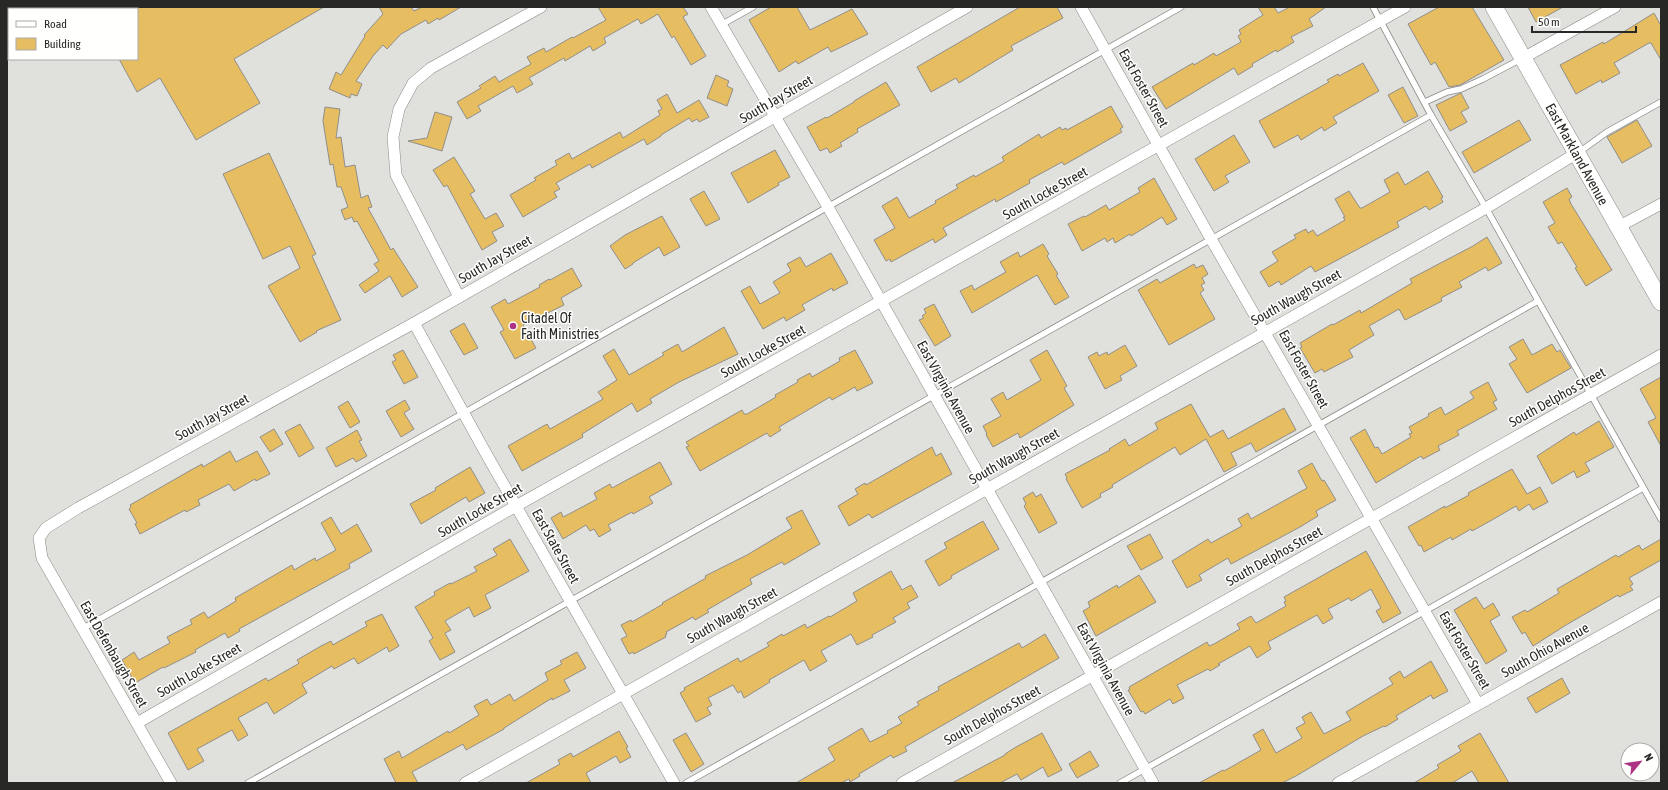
<svg xmlns="http://www.w3.org/2000/svg" width="1668" height="790" font-family="'Asap Condensed',sans-serif">
<style>
.building{fill:#e6be61;stroke:#908e8b}
.lines{fill:none;stroke-linecap:round;stroke-linejoin:round}
.service-casing{stroke:#898a86;stroke-width:7}
.minor-casing{stroke:#898a86;stroke-width:12}
.primary-casing{stroke:#898a86;stroke-width:18}
.service{stroke:#fff;stroke-width:5.5}
.minor{stroke:#fff;stroke-width:11}
.primary{stroke:#fff;stroke-width:17}
.poi-dot{fill:#ae3283;stroke:#fffffe;stroke-width:1.5}
.labels{text-anchor:middle;dominant-baseline:central;stroke-width:3;stroke-linejoin:round;paint-order:stroke}
.street-label{font-size:14px;fill:#282827;stroke:#fffffe}
.poi-label{font-size:14px;fill:#282827;stroke:#fffffe;text-anchor:start}
</style>
<rect width="100%" height="100%" fill="#e0e1dd"/>
<g class="building">
<path d="M137,7h187l-90,52 26,44 -64,37 -36,-62 -23,14 -18,-33h18z"/>
<path d="M379,7h32l3,4 8,-4h39l-22,13 -1,-2 -10,6 -2,-4 -25,14 -14,15 -4,-4 -10,11 -17,25 6,3 -5,12 -6,-2 -1,4 -21,-9 7,-17 5,3 24,-39 -1,-1 19,-21z"/>
<path d="M598,7h85l5,7 -5,3 23,39 -15,9 -17,-29 -2,2 -14,-24 -17,10 -3,-5 -34,19 2,5 -13,8 -3,-5 -25,15 -1,-3 -35,20 4,6 -16,9 -4,-7 -35,20 3,5 -14,8 -10,-17 24,-14 -2,-2 16,-10 4,6 32,-18 -4,-7 17,-9 2,4 26,-15 1,1 33,-18z"/>
<path d="M771,7h26l13,23 42,-21 16,25 -37,18 -3,-5 -30,17 -2,-3 -17,11 -30,-52z"/>
<path d="M1020,7h37l6,11 -52,28 2,4 -54,33 -3,-5 -25,14 -14,-25z"/>
<path d="M1258,7h16l4,6 12,-6h36l-17,12 4,7 -22,11 3,5 -17,10 -1,-2 -24,14 1,2 -15,9 -4,-7 -68,41 -14,-22 41,-24 1,2 20,-12 2,3 25,-14 -3,-6 3,-2 -2,-4 24,-15z"/>
<path d="M1439,7h33l32,53 -44,25 -11,2 -14,-25 -4,3 -23,-41z"/>
<path d="M1528,7h35l-27,15z"/>
<path d="M1654,13l7,13v34l-10,-17h-2l-35,20 6,10 -18,10 -1,-3 -25,14 -16,-29 43,-23 1,2z"/>
<path d="M1363,63l16,28 -44,25 -2,1 4,6 -13,8 -2,-4 -21,13 -3,-5 -24,13 -15,-27 70,-39 -2,-2 11,-6 1,2z"/>
<path d="M716,75l13,6 -2,5 6,3 -6,17 -20,-8z"/>
<path d="M886,82l14,23 -43,24 1,3 -18,11 2,3 -12,7 -3,-5 -7,3 -13,-24 19,-10 1,1 27,-16v-1z"/>
<path d="M1403,87l15,29 -14,7 -16,-28z"/>
<path d="M1461,93l8,15 -8,4 6,10 -17,9 -14,-26z"/>
<path d="M667,94l10,19 22,-13 10,17 -10,5 -2,-3 -5,3 -3,-4 -28,17v1l-14,9 -3,-6 -52,29 -2,-4 -34,19 4,6 -6,3 3,5 -34,20 -13,-22 26,-15 -2,-2 23,-13 -2,-4 14,-8 3,6 48,-27 3,6 37,-23 -2,-4 4,-2 -5,-9z"/>
<path d="M1111,106l12,21 -3,2 2,3 -58,33 -2,-3 -33,18 1,3 -34,19 -1,-3 -52,29 4,7 -12,8 -2,-4 -42,23 -1,-3 -4,2 -12,-21 21,-12 -13,-22 15,-9 12,21 27,-15 -1,-2 23,-13 -2,-3 18,-10 1,2 29,-16 -2,-4 37,-23 2,4 19,-11 2,3 4,-2 1,2z"/>
<path d="M325,107l15,2 -4,29 5,-1 4,30 10,-2 6,33 7,-3 4,12 -4,1 23,42 2,-2 25,39 -16,10 -12,-21 -25,17 -6,-8 20,-14 -5,-7 5,-3 -22,-40 -3,1 -2,-5 -7,3 -4,-10 7,-3 -7,-20h-4l-4,-23 -3,1 -7,-44z"/>
<path d="M435,112l17,5 -10,34 -34,-10 19,-3z"/>
<path d="M1519,120l12,20 -57,33 -12,-21z"/>
<path d="M1637,120l15,26 -30,17 -15,-26z"/>
<path d="M1234,135l16,27 -25,14 4,6 -15,9 -19,-32z"/>
<path d="M775,150l15,27 -12,6 1,2 -31,18 -17,-30z"/>
<path d="M269,153l47,101 -4,2 29,64 -25,11 1,1 -17,10 -32,-56 32,-18 -10,-22 -27,13 -40,-85z"/>
<path d="M454,157l21,34 -5,3 15,25 11,-6 8,13 -12,6 5,9 -15,9 -35,-65 -3,2 -11,-17z"/>
<path d="M1428,171l15,26 -2,1 2,4 -14,8 -3,-4 -29,16 2,5 -84,45 -4,-6 -30,19 -2,-4 -10,6 -9,-15 18,-11 -6,-9 24,-14 -2,-3 12,-6 2,4 5,-3 4,6 28,-16 -2,-3h2l-10,-18 14,-8 7,11 4,6h2l28,-16 -6,-12 14,-8 7,13z"/>
<path d="M1154,178l23,41 -10,6 -5,-8 -31,19 -1,-2 -15,9 -2,-5 -6,4 -2,-4 -23,13 -14,-27 16,-8 1,1 21,-12 3,5 31,-18 -2,-4z"/>
<path d="M1567,188l5,9 -3,2 2,5 41,66 -26,16 -11,-18 2,-1 -15,-25 -4,2 -10,-17 7,-4 -12,-21z"/>
<path d="M704,191l16,28 -14,7 -16,-27z"/>
<path d="M662,216l18,31 -16,9 -5,-9 -26,16v1l-8,5 -15,-23 15,-11z"/>
<path d="M1487,237l15,26 -14,8 -2,-4 -27,15 3,5 -21,11 1,3 -37,19 -6,-11 -30,17 5,9 -25,15 4,7 -29,15 -2,-3 -7,4 -15,-25 2,-1 -2,-4 32,-19 1,1 27,-15 1,3 51,-30 -2,-4 63,-33z"/>
<path d="M1043,244l6,10 -2,2 11,18 -2,1 13,22 -14,8 -18,-30 -65,38 -12,-22 12,-6 2,5 32,-18 -6,-10 18,-10 2,5z"/>
<path d="M831,253l17,30 -15,8 -1,-3 -30,17 3,5 -19,11 -2,-4 -21,12 -22,-38 9,-5 10,18 20,-11 -7,-11 18,-11 -4,-7 13,-7 6,10z"/>
<path d="M1194,264l2,4 7,-3 5,9 -6,4 3,5 -4,2 3,5 -4,3 15,26 -46,26 -31,-55 19,-11 3,4z"/>
<path d="M572,268l10,18 -21,12 3,7 -41,20 13,23 -21,11 -15,-27 4,-2 -13,-23 14,-8 3,5 32,-17 -1,-2 10,-6 1,1z"/>
<path d="M934,304l17,32 -16,10 -16,-26 5,-2 -2,-2 4,-3 -2,-4z"/>
<path d="M464,323l14,25 -14,7 -14,-24z"/>
<path d="M724,327l14,27 -59,28 -29,17 2,4 -15,9 -5,-9 -50,31 1,3 -61,34 -14,-25 39,-22 3,5 53,-30 -5,-7 19,-12 -14,-24 11,-7 15,26 35,-20 -2,-2 16,-9 4,8z"/>
<path d="M1523,339l9,16 20,-11 5,8 3,-2 11,18 -44,25 -18,-29 8,-5 -8,-12z"/>
<path d="M1125,345l12,21 -17,10 2,4 -17,9 -17,-32 9,-5 2,4 8,-4 1,3z"/>
<path d="M403,350l15,27 -14,7 -12,-22 4,-2 -3,-5z"/>
<path d="M855,350l18,33 -16,8 -2,-4 -23,13 -2,-3 -51,30 2,3 -11,7 -3,-4 -67,38 -14,-24 3,-1 -3,-4 56,-32 2,4h3l29,-17 -1,-2 23,-13 -1,-2 13,-7 2,4 28,-16 -1,-3z"/>
<path d="M1047,350l20,36 -3,2 10,17 -54,33 -2,-5 -25,14 -7,-12 1,-1 -4,-8 18,-10 -10,-17 12,-7 4,8 34,-20 -11,-20z"/>
<path d="M1661,377v69l-13,-24 8,-4 -16,-29z"/>
<path d="M1488,382l9,18 -4,2 4,7 -40,22 2,4 -21,11 2,4 -17,9 -2,-3 -45,27 -26,-45 15,-9 10,19 3,-1 4,7 29,-17 -2,-3 3,-1 -3,-6 20,-11 -1,-2 13,-7 4,8 29,-17 -4,-6z"/>
<path d="M405,400l5,9 -6,4 10,16 -13,8 -15,-26z"/>
<path d="M348,401l12,21 -10,6 -12,-21z"/>
<path d="M1191,404l19,33 13,-7 5,9 56,-31 12,22 -40,22 -5,-9 -20,10 6,12 -13,7 -18,-33 -26,16 -5,-8 -63,38 1,2 -13,7 1,3 -19,11 -16,-29 1,-1 -2,-4 45,-24 -1,-1 16,-10 4,7 29,-17 -3,-6z"/>
<path d="M1599,421l15,26 -29,16 5,8 -13,7 -3,-7 -22,13 -15,-28 37,-24 2,3z"/>
<path d="M300,424l14,24 -15,9 -14,-25z"/>
<path d="M274,429l9,15 -13,8 -10,-15z"/>
<path d="M357,430l5,10 -3,1 8,15 -11,6 -3,-4 -17,9 -10,-19z"/>
<path d="M932,447l4,9 5,-3 11,21 -80,44 -3,-4 -20,12 -11,-20 20,-12 -3,-5 10,-6 1,2z"/>
<path d="M230,451l6,11 21,-11 13,23 -14,7 -1,-2 -21,12 -5,-7 -31,16 2,5 -14,7 -1,-2 -45,24 -5,-10 2,-1 -8,-14 2,-2 -1,-2 61,-35 11,-6 1,3z"/>
<path d="M660,462l12,22 -23,13 4,6 -20,11 -1,-2 -24,13 3,5 -12,7 -5,-8 -4,2 -4,-6 -23,14 -12,-21 10,-6 2,5 8,-4 26,-14 -3,-6 16,-9 2,4z"/>
<path d="M1312,463l10,18 2,-1 12,20 -20,11 2,5 -18,11 -69,37 -3,-6 -29,17 3,5 -15,8 -15,-27 36,-22 3,4 31,-17 -4,-7 10,-6 3,6 56,-31 -9,-17z"/>
<path d="M470,467l15,26 -16,9 -3,-5 -45,27 -11,-20 26,-14 -1,-2z"/>
<path d="M1512,469l15,25 13,-7 8,15 -15,8 -4,-6 -10,7 -3,-5 -24,14 -20,11 -1,-2 -19,11 -1,-3 -27,15 -3,-7 -2,1 -11,-19 37,-21v2l24,-13 -1,-2z"/>
<path d="M1033,492l3,5 5,-3 16,29 -18,10 -15,-27 2,-2 -3,-6z"/>
<path d="M802,510l18,34 -36,21 -2,-3 -32,17 2,5 -45,26 2,2 -14,8 -2,-3 -27,15 1,2 -2,1 1,2 -32,17 -1,-2 -4,2 -8,-15 6,-3 -6,-11 10,-5 1,2 31,-18 -1,-1 44,-25 -1,-2 42,-21 45,-27 -6,-10z"/>
<path d="M331,517l10,17 16,-10 15,27 -23,13 1,4 -111,61 1,2 -12,7 -3,-5 -30,17 1,2 -32,16 -1,-1 -28,16 -13,-23 12,-8 5,8 31,-17 -3,-6 25,-13 -2,-4 14,-8 4,6 28,-17 -1,-3 57,-33 2,5 21,-12 1,3 20,-11 -15,-27z"/>
<path d="M983,521l16,28 -48,27 1,2 -13,8 -14,-25 22,-13 -3,-5z"/>
<path d="M1150,534l13,24 -22,12 -14,-24z"/>
<path d="M510,539l19,32 -44,24 6,13 -17,9 -5,-10 -24,14 6,9 -6,3 10,19 -15,8 -11,-19 4,-3 -18,-31 20,-12 -1,-3 16,-9 1,1 26,-13 -3,-4 23,-12 -4,-6z"/>
<path d="M1661,539v21l-32,18 4,6 -3,2 3,4 -14,7 -1,-2 -52,30 -33,21 -8,-14 -3,2 -10,-17 13,-7 2,2 32,-19 -2,-4 59,-34 2,2 21,-12 3,5z"/>
<path d="M1366,551l35,62 -18,10 -7,-12 5,-3 -10,-19 -20,12 -2,-3 -21,11 5,9 -10,6 -6,-9 -49,27 3,7 -14,9 -7,-12 -32,18 2,1 -10,6 -2,-2 -31,16 7,13 -11,6 -3,-5 -25,15 -2,-3 -2,1 -13,-22 2,-1 -1,-2 78,-45 2,4 5,-2 26,-15 -3,-5 14,-8 5,7 30,-17 -2,-4 2,-1 -2,-4z"/>
<path d="M891,571l11,19 9,-5 7,12 -11,6 3,5 -17,10 3,4 -24,13 1,2 -16,8 -6,-11 -30,17 6,10 -17,10 -6,-11 -35,20 1,2 -26,16 -3,-7 -3,2 -5,-8 -25,13 4,7 -5,3 4,6 -15,8 -16,-29 5,-3 -1,-2 54,-30 2,4 29,-16 -2,-3 15,-9 1,2 22,-12 2,4 22,-12 1,1 27,-16 -4,-8z"/>
<path d="M1139,575l17,27 -60,34 -13,-25 7,-4 -2,-5 29,-17 1,3z"/>
<path d="M1476,597l8,12 9,-6 7,12 -10,6 17,30 -21,13 -32,-54z"/>
<path d="M382,614l17,32 -10,6 -2,-5 -29,17 -4,-6 -20,11 -2,-3 -30,18 5,9 -33,21 -7,-12 -29,16 10,17 -10,6 -6,-11 -35,19 7,12 -16,9 -20,-37 98,-55 2,3 30,-17 1,-1 -2,-3 24,-14 10,-5 2,4 3,-2 31,-17 -2,-4z"/>
<path d="M1045,634l14,24 -154,89 2,4 -14,7 -2,-3 -32,19 1,2 -10,6 -1,-3 -8,4h-45l39,-23 -7,-12 19,-11 15,-9 8,14 18,-9 -1,-2 15,-8 -4,-6 21,-12 -2,-3 22,-12 -1,-3 81,-44 3,5z"/>
<path d="M577,652l9,16 -22,12 6,11 -18,9v-2l-48,30v1l-38,21 -3,-6 -51,28 6,11h-22l-12,-24 15,-8 3,7 46,-27 1,2 30,-18 -5,-9 13,-7 4,6 19,-11 4,7 34,-21 -3,-7 17,-9 -2,-3z"/>
<path d="M1431,661l17,30 -15,8 -2,-4 -35,21 2,3 -13,8 -1,-1 -21,10 -67,40 -14,7h-83l24,-13 1,1 37,-21 -8,-15 10,-6 13,24 26,-15 -6,-10 9,-5 -3,-6 9,-5 13,22 27,-14 -5,-8 47,-28 -4,-6 11,-7 4,7z"/>
<path d="M1562,678l8,15 -34,20 -9,-15z"/>
<path d="M619,731l9,16 -2,1 5,9 -11,6 -4,-7 -30,17 5,10h-65l34,-19 -2,-4 13,-7 2,4z"/>
<path d="M686,733l18,31 -13,8 -18,-32z"/>
<path d="M1042,733l20,37 -14,7 -5,-10 -22,13 -4,-6 -17,9h-48l53,-28v-1l11,-7z"/>
<path d="M1480,733l29,50h-30l-7,-12 -20,12h-38l25,-15 -2,-3 24,-14 -3,-5z"/>
<path d="M1090,751l9,15 -22,12 -8,-14z"/>
</g>
<g class="lines">
<g class="service-casing">
<g id="service">
<path d="M1373,7l58,108 55,93 175,311"/>
<path d="M721,25l32,-18"/>
<path d="M1425,102l22,-10 14,-3 22,-10 38,-20"/>
<path d="M1578,153l29,-21 54,-30"/>
<path d="M82,629l1099,-622"/>
<path d="M248,783l1183,-668"/>
<path d="M686,783l852,-482"/>
<path d="M1120,783l523,-295"/>
</g>
</g>
<g class="minor-casing">
<g id="minor">
<path d="M711,7l117,200 325,576"/>
<path d="M1081,7l130,232 267,465"/>
<path d="M1523,58l92,-51"/>
<path d="M1618,227l43,-23"/>
<path d="M459,297l-63,-122 -3,-38 6,-28 14,-26 18,-15 110,-61"/>
<path d="M414,323l70,127 190,333"/>
<path d="M137,723l379,-217 889,-499"/>
<path d="M171,783l-129,-225 -3,-20 7,-10 32,-20 336,-185 553,-316"/>
<path d="M465,783l1021,-575 91,-55"/>
<path d="M902,783l759,-428"/>
<path d="M1338,783l323,-181"/>
</g>
</g>
<g class="primary-casing">
<path id="primary" d="M1494,7l167,295"/>
</g>
<use href="#service" class="service"/>
<use href="#minor" class="minor"/>
<use href="#primary" class="primary"/>
</g>
<circle class="poi-dot" cx="513" cy="326" r="4"/>
<g class="labels">
<g class="street-label">
<text transform="translate(1144 88) rotate(61)">East Foster Street</text>
<text transform="translate(776 99) rotate(-30)">South Jay Street</text>
<text transform="translate(1577 154) rotate(61)">East Markland Avenue</text>
<text transform="translate(1045 193) rotate(-29)">South Locke Street</text>
<text transform="translate(495 259) rotate(-30)">South Jay Street</text>
<text transform="translate(1296 297) rotate(-29)">South Waugh Street</text>
<text transform="translate(763 351) rotate(-29)">South Locke Street</text>
<text transform="translate(1304 369) rotate(61)">East Foster Street</text>
<text transform="translate(946 387) rotate(61)">East Virginia Avenue</text>
<text transform="translate(1557 397) rotate(-29)">South Delphos Street</text>
<text transform="translate(212 417) rotate(-29)">South Jay Street</text>
<text transform="translate(1014 456) rotate(-29)">South Waugh Street</text>
<text transform="translate(480 510) rotate(-30)">South Locke Street</text>
<text transform="translate(556 546) rotate(61)">East State Street</text>
<text transform="translate(1274 556) rotate(-29)">South Delphos Street</text>
<text transform="translate(732 615) rotate(-29)">South Waugh Street</text>
<text transform="translate(1465 650) rotate(60)">East Foster Street</text>
<text transform="translate(1545 650) rotate(-29)">South Ohio Avenue</text>
<text transform="translate(114 654) rotate(60)">East Defenbaugh Street</text>
<text transform="translate(1106 669) rotate(61)">East Virginia Avenue</text>
<text transform="translate(199 670) rotate(-30)">South Locke Street</text>
<text transform="translate(992 715) rotate(-29)">South Delphos Street</text>
</g>
<g class="poi-label">
<text x="521" y="318">Citadel Of<tspan x="521" dy="16">Faith Ministries</tspan></text>
</g>
</g>
<rect width="1668" height="790" fill="none" stroke="#282827" stroke-width="16"/>
<rect x="8" y="8" width="130" height="52" fill="#fffffe" stroke="#a9a9a8"/>
<rect x="16" y="21" width="20" height="6" fill="#ffffff" stroke="#a9a9a8"/>
<text x="44" y="28" font-size="12" fill="#282827">Road</text>
<rect x="16" y="38" width="20" height="12" fill="#e6be61" stroke="#a9a9a8"/>
<text x="44" y="48" font-size="12" fill="#282827">Building</text>
<g transform="translate(1640 762) rotate(61)"><circle r="19" fill="#fffffe" stroke="#a9a9a8"/>
<path d="M0-3L7 15L0 10L-7 15Z" fill="#ae3283"/>
<text y="-6" font-size="11" font-weight="bold" text-anchor="middle" fill="#282827">N</text>
</g>
<path d="M1532 26v6h104v-6" fill="none" stroke="#282827" stroke-width="2"/>
<text x="1538" y="26" font-size="12" fill="#282827" stroke="#fffffe" stroke-width="3" paint-order="stroke">50 m</text>
</svg>
